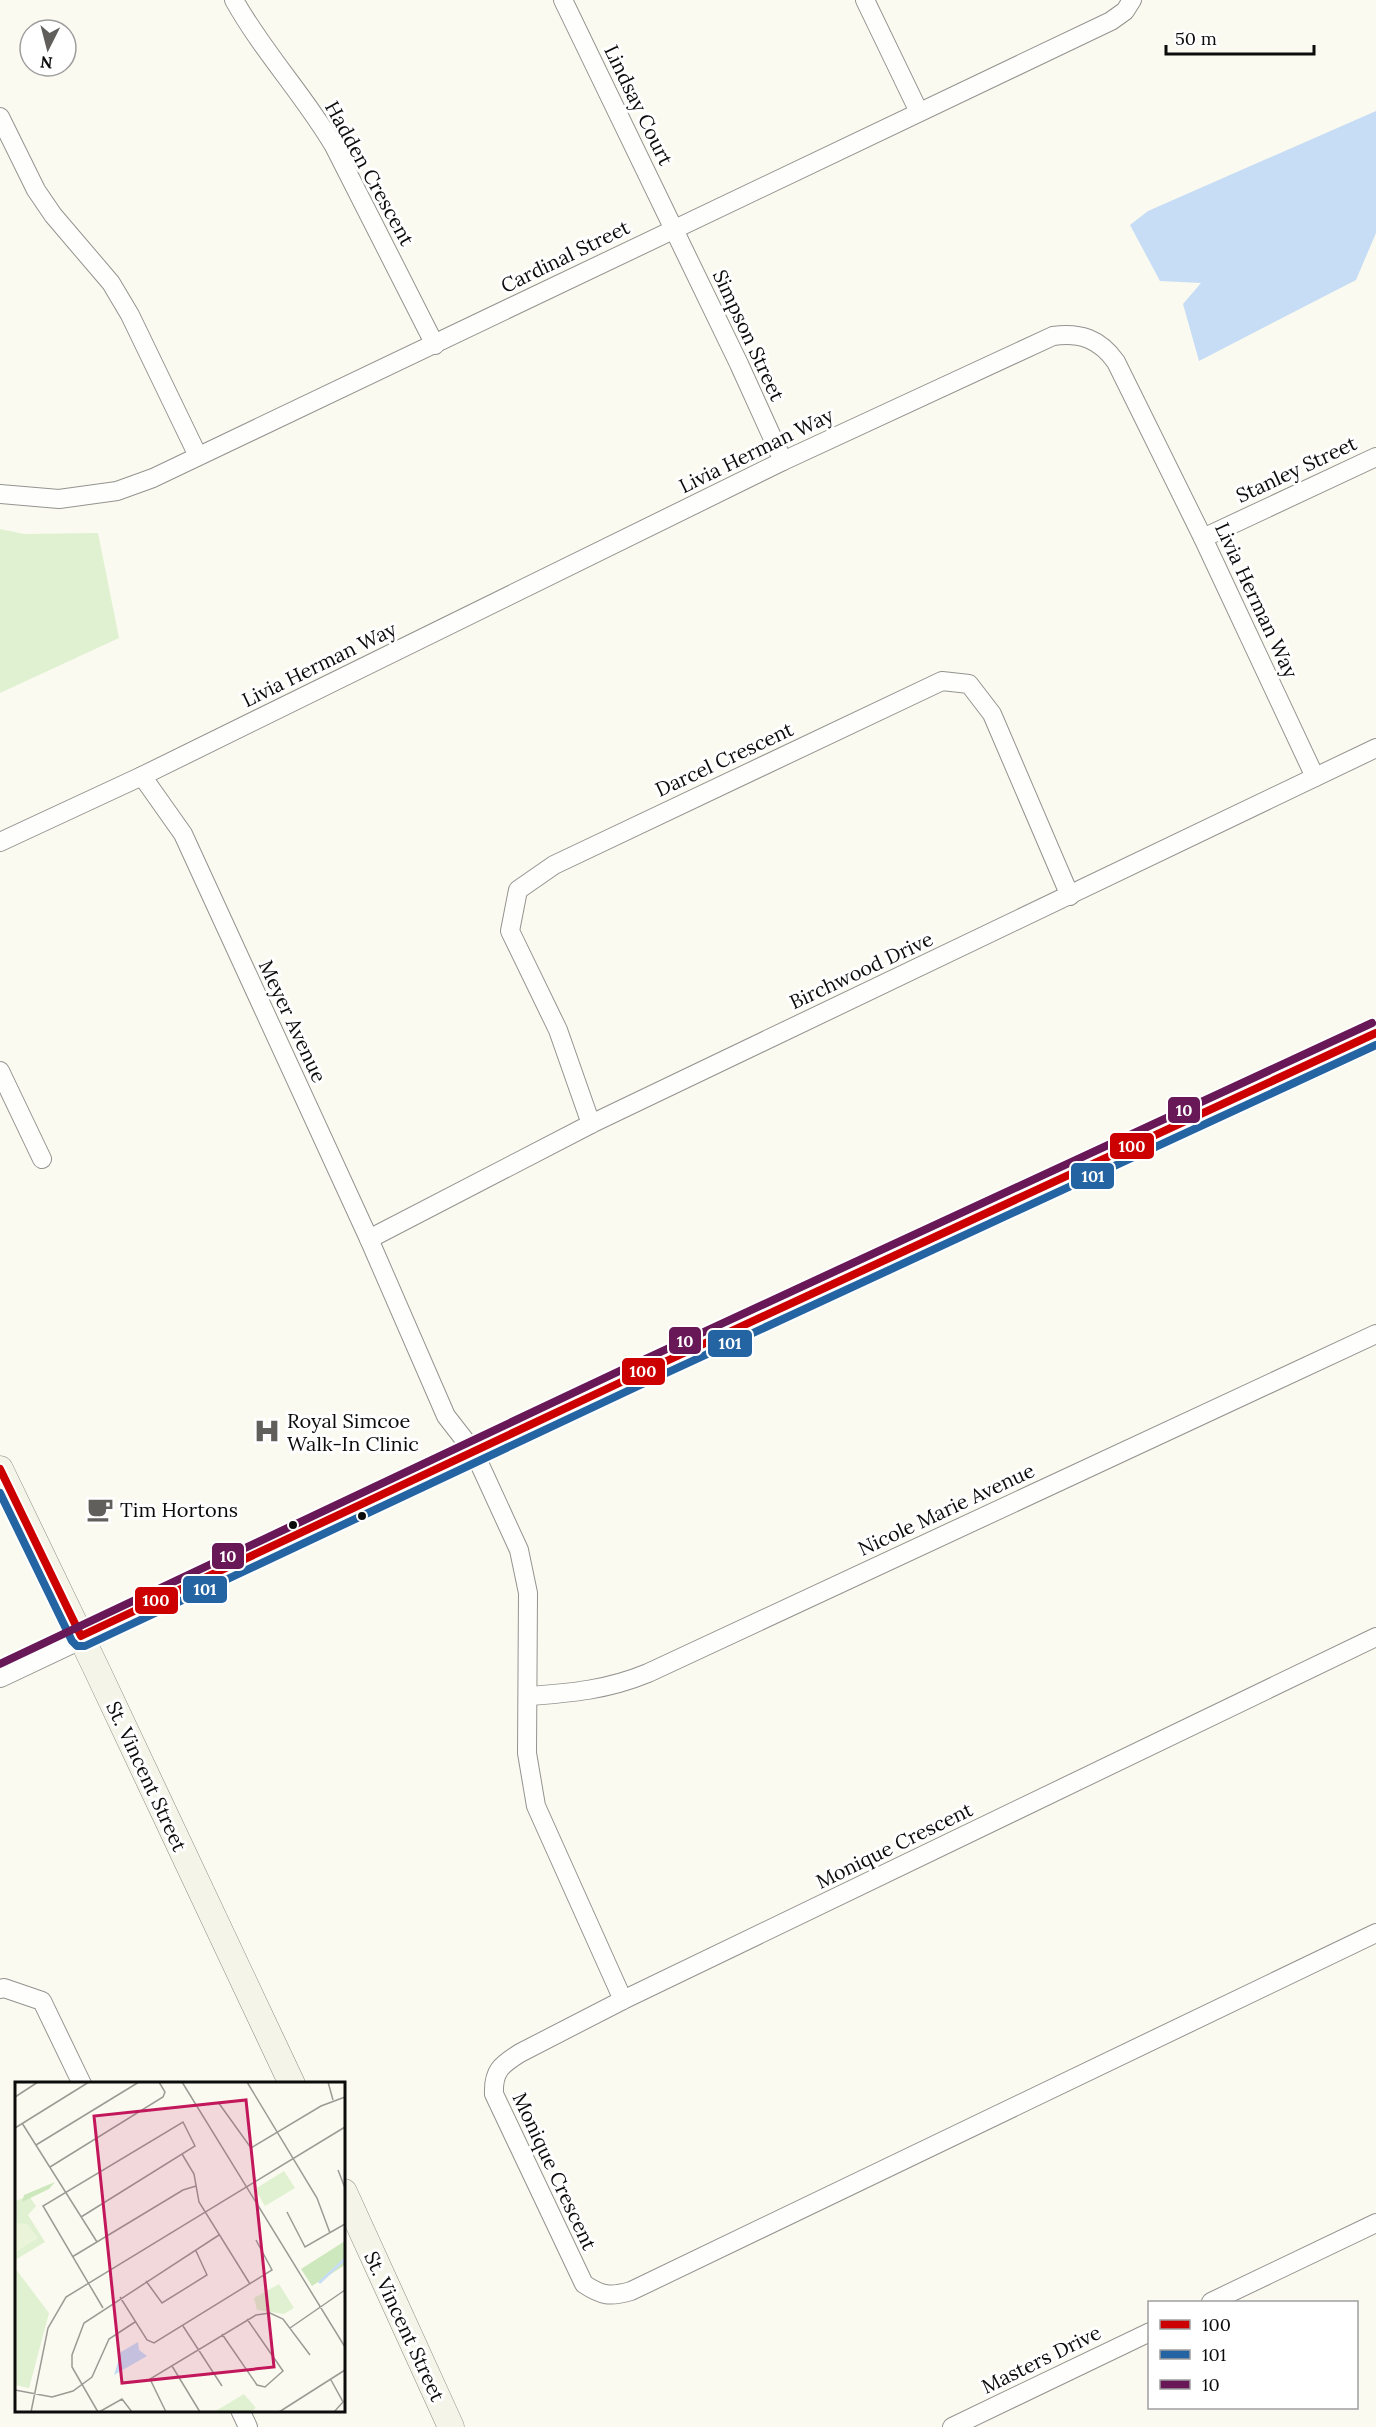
<svg xmlns="http://www.w3.org/2000/svg" width="1376" height="2427" font-family="Lora,serif">
<style>
.green{fill:#dff1d0}
.water{fill:#c6ddf5}
.lines{fill:none;stroke-linecap:round;stroke-linejoin:round}
.minor-casing{stroke:#94938f;stroke-width:20}
.tertiary-casing{stroke:#94938f;stroke-width:24}
.secondary-casing{stroke:#8a8a85;stroke-width:27}
.minor{stroke:#fefefd;stroke-width:18}
.tertiary{stroke:#fefefd;stroke-width:22}
.secondary{stroke:#f4f5e8;stroke-width:26}
.bus-1-casing{stroke:#fff;stroke-width:12}
.bus-2-casing{stroke:#fff;stroke-width:12}
.bus-3-casing{stroke:#fff;stroke-width:12}
.bus-1{stroke:#c00;stroke-width:8}
.bus-2{stroke:#2464a2;stroke-width:8}
.bus-3{stroke:#681757;stroke-width:8}
.bus-dot{fill:#0c0c0c;stroke:#fff;stroke-width:2}
.labels{text-anchor:middle;dominant-baseline:central;stroke-width:6;stroke-linejoin:round;paint-order:stroke}
.street-label{font-size:20px;fill:#0c0c0c;stroke:#fff}
.poi-label{font-size:20px;fill:#0c0c0c;stroke:#fff;text-anchor:start}
.inset-river{fill:none;stroke:#c6ddf5;stroke-width:3}
.inset-road{fill:none;stroke:#9b9b95;stroke-width:1.5}
.view{fill:#c2185b;fill-opacity:0.15;stroke:#c2185b;stroke-width:3}
.inset-edge{fill:none;stroke:#0c0c0c;stroke-width:3}
.line-badge{stroke:#fff;stroke-width:2}
.badge-label{font-size:16px;text-anchor:middle;font-weight:bold;fill:#fff}
</style>
<rect width="100%" height="100%" fill="#fbfaf0"/>
<path class="green" d="M0,529l24,5 74,-1 21,105 -119,55z"/>
<path class="water" d="M1376,111v122l-20,47 -157,81 -16,-57 18,-21 -41,-2 -30,-56 18,-14z"/>
<g class="lines">
<g class="minor-casing">
<g id="minor">
<path d="M234,0c29,52 70,95 100,146l101,199"/>
<path d="M563,0l176,364 44,97"/>
<path d="M865,0l54,112"/>
<path d="M0,117l36,73 17,25 58,68 19,32 68,141"/>
<path d="M0,494l59,5 58,-8 36,-13 958,-457 14,-10 7,-11"/>
<path d="M1203,538l173,-81"/>
<path d="M142,776l41,58 186,405 77,177 28,36 45,98 9,43 -1,160 9,53 87,194"/>
<path d="M0,842l142,-66 641,-315 270,-125c27,-4 47,3 63,26l87,176 112,239"/>
<path d="M0,1071l42,88"/>
<path d="M591,1124l-33,-94 -48,-99 8,-41 36,-25 388,-184 27,3 23,30 78,182"/>
<path d="M369,1239l222,-115 785,-376"/>
<path d="M1376,1637l-753,363 -103,53c-19,12 -27,18 -26,41l90,190c18,12 26,13 47,7l745,-358"/>
<path d="M528,1696c43,-3 79,-6 120,-23l728,-339"/>
<path d="M0,1989l4,-1 38,13 40,83"/>
<path d="M1211,2302l165,-79"/>
<path d="M240,2410l8,17"/>
<path d="M952,2427l198,-95"/>
</g>
</g>
<g class="tertiary-casing">
<path id="tertiary" d="M0,1676l632,-299 744,-344"/>
</g>
<g class="secondary-casing">
<g id="secondary">
<path d="M0,1469l96,199 196,416"/>
<path d="M344,2192l107,235"/>
</g>
</g>
<use href="#minor" class="minor"/>
<use href="#tertiary" class="tertiary"/>
<use href="#secondary" class="secondary"/>
<g class="bus-1-casing">
<path id="bus-1" d="M0,1469l81,167 551,-259 744,-344"/>
</g>
<g class="bus-2-casing">
<path id="bus-2" d="M0,1493l72,148 5,5h8l551,-259 740,-342"/>
</g>
<g class="bus-3-casing">
<path id="bus-3" d="M0,1664l628,-297 744,-344"/>
</g>
<use href="#bus-1" class="bus-1"/>
<use href="#bus-2" class="bus-2"/>
<use href="#bus-3" class="bus-3"/>
</g>
<defs>
<g id="hospital-bare" transform="scale(2.07)"><path d="M-5-5h3v3.5h4V-5h3V5h-3V1.5h-4V5h-3Z" fill="#605f5c" stroke="#fff" stroke-width="2.5" paint-order="stroke"/></g>
<g id="cafe-bare" transform="scale(2.07)"><path d="M-5.5-4.5H6V0H3Q3 3.5 0 3.5H-2.5Q-5.5 3.5-5.5 0ZM3-3.2v2h1.7v-2ZM-6 4.5H4V6H-6Z" fill="#605f5c" stroke="#fff" stroke-width="2.5" paint-order="stroke"/></g>
</defs>
<g fill-rule="evenodd">
<use href="#hospital-bare" x="267" y="1431"/>
<use href="#cafe-bare" x="100" y="1509"/>
</g>
<g class="bus-dot">
<circle cx="362" cy="1516" r="5"/>
<circle cx="293" cy="1525" r="5"/>
</g>
<g class="labels">
<g class="street-label">
<text transform="translate(639 105) rotate(64)">Lindsay Court</text>
<text transform="translate(370 173) rotate(61)">Hadden Crescent</text>
<text transform="translate(565 256) rotate(-26)">Cardinal Street</text>
<text transform="translate(749 335) rotate(65)">Simpson Street</text>
<text transform="translate(756 450) rotate(-26)">Livia Herman Way</text>
<text transform="translate(1296 469) rotate(-25)">Stanley Street</text>
<text transform="translate(1257 600) rotate(65)">Livia Herman Way</text>
<text transform="translate(319 664) rotate(-26)">Livia Herman Way</text>
<text transform="translate(724 759) rotate(-25)">Darcel Crescent</text>
<text transform="translate(861 970) rotate(-25)">Birchwood Drive</text>
<text transform="translate(293 1021) rotate(65)">Meyer Avenue</text>
<text transform="translate(946 1509) rotate(-25)">Nicole Marie Avenue</text>
<text transform="translate(147 1776) rotate(65)">St. Vincent Street</text>
<text transform="translate(894 1845) rotate(-26)">Monique Crescent</text>
<text transform="translate(555 2171) rotate(65)">Monique Crescent</text>
<text transform="translate(405 2326) rotate(65)">St. Vincent Street</text>
<text transform="translate(1041 2359) rotate(-26)">Masters Drive</text>
</g>
<g class="poi-label">
<text x="287" y="1420">Royal Simcoe<tspan x="287" dy="23">Walk-In Clinic</tspan></text>
<text x="120" y="1509">Tim Hortons</text>
</g>
</g>
<g transform="translate(15 2082)">
<rect width="330" height="330" fill="#fbfaf0"/>
<path d="M269,89l11,17 -30,18 -10,-17zM14,114l7,10 -8,9 17,27 -30,18v-59zM0,186l34,45 -20,75 -14,-3zM264,202l15,24 -10,6 -27,-4 -3,-12zM229,312l12,14 -6,4h-36z" fill="#dff1d0"/>
<path d="M40,100l-6,7 -27,13 2,-7zM330,159v24l-33,21 -11,-17z" fill="#cee8bd"/>
<path d="M0,141l12,1 11,14 -22,14z" fill="#eaf4d9"/>
<path d="M123,260l1,8 8,6 -33,19 7,-23z" fill="#c6ddf5"/>
<path class="inset-river" d="M304,201l26,-24"/>
<path class="inset-road" d="M167,0l163,265M232,0l70,116 13,35M313,0l5,18M0,15l23,-15M203,20l33,46 70,-42 24,-9M7,41l75,119M0,46l74,-46M21,63l103,-63M167,72l12,20 5,28 51,82M35,85l113,-70 2,-5 -6,-10M323,88l7,18M272,130l18,35 40,-23M66,135l114,-71 -12,-24 -140,84 60,102M57,175l111,-67 13,-4M131,199l16,22 45,-28 -11,-24M105,215l27,43 7,3 118,-73 -16,-30M168,244l39,60M275,246l55,-38M207,252l35,51 8,2 18,-16 -36,-52M157,284l28,46M316,298l12,22 -9,10M0,308l37,7 21,-6 19,-14 17,-38 26,-17M16,330l17,-84 18,-31 279,-170M83,330l-26,-45v-12l12,-32 135,-88M84,330l23,-13 10,13M151,330l-16,-33 106,-64 14,-2 13,6 27,36M264,330l66,-42"/>
<path class="view" d="M231,18l28,267 -152,16 -28,-267z"/>
<rect width="330" height="330" class="inset-edge"/>
</g>
<g class="line-badge">
<rect x="1167" y="1096" width="34" height="28" rx="6" fill="#681757"/>
<rect x="1109" y="1132" width="46" height="28" rx="6" fill="#c00"/>
<rect x="1070" y="1162" width="45" height="28" rx="6" fill="#2464a2"/>
<rect x="668" y="1326" width="34" height="29" rx="6" fill="#681757"/>
<rect x="707" y="1329" width="46" height="29" rx="6" fill="#2464a2"/>
<rect x="621" y="1357" width="45" height="29" rx="6" fill="#c00"/>
<rect x="211" y="1542" width="34" height="28" rx="6" fill="#681757"/>
<rect x="182" y="1575" width="46" height="29" rx="6" fill="#2464a2"/>
<rect x="134" y="1586" width="45" height="29" rx="6" fill="#c00"/>
</g>
<g class="badge-label">
<text x="1184" y="1116">10</text>
<text x="1132" y="1152">100</text>
<text x="1093" y="1182">101</text>
<text x="685" y="1347">10</text>
<text x="730" y="1349">101</text>
<text x="643" y="1377">100</text>
<text x="228" y="1562">10</text>
<text x="205" y="1595">101</text>
<text x="156" y="1606">100</text>
</g>
<rect x="1148" y="2301" width="210" height="108" fill="#ffffff" stroke="#9e9e9e" stroke-width="1.5"/>
<rect x="1160" y="2320" width="30" height="9" fill="#cc0000" stroke="#9e9e9e" stroke-width="1.5"/>
<text x="1202" y="2331" font-size="18" fill="#0c0c0c">100</text>
<rect x="1160" y="2350" width="30" height="9" fill="#2464a2" stroke="#9e9e9e" stroke-width="1.5"/>
<text x="1202" y="2361" font-size="18" fill="#0c0c0c">101</text>
<rect x="1160" y="2380" width="30" height="9" fill="#681757" stroke="#9e9e9e" stroke-width="1.5"/>
<text x="1202" y="2391" font-size="18" fill="#0c0c0c">10</text>
<g transform="translate(48 48) rotate(186)"><circle r="28" fill="#ffffff" stroke="#9e9e9e" stroke-width="1.5"/>
<path d="M0-4.5L10 22L0 15L-10 22Z" fill="#605f5c"/>
<text y="-9" font-size="16" font-weight="bold" text-anchor="middle" fill="#0c0c0c">N</text>
</g>
<path d="M1166 45v9h148v-9" fill="none" stroke="#0c0c0c" stroke-width="3"/>
<text x="1175" y="45" font-size="18" fill="#0c0c0c" stroke="#ffffff" stroke-width="4.5" paint-order="stroke">50 m</text>
</svg>
